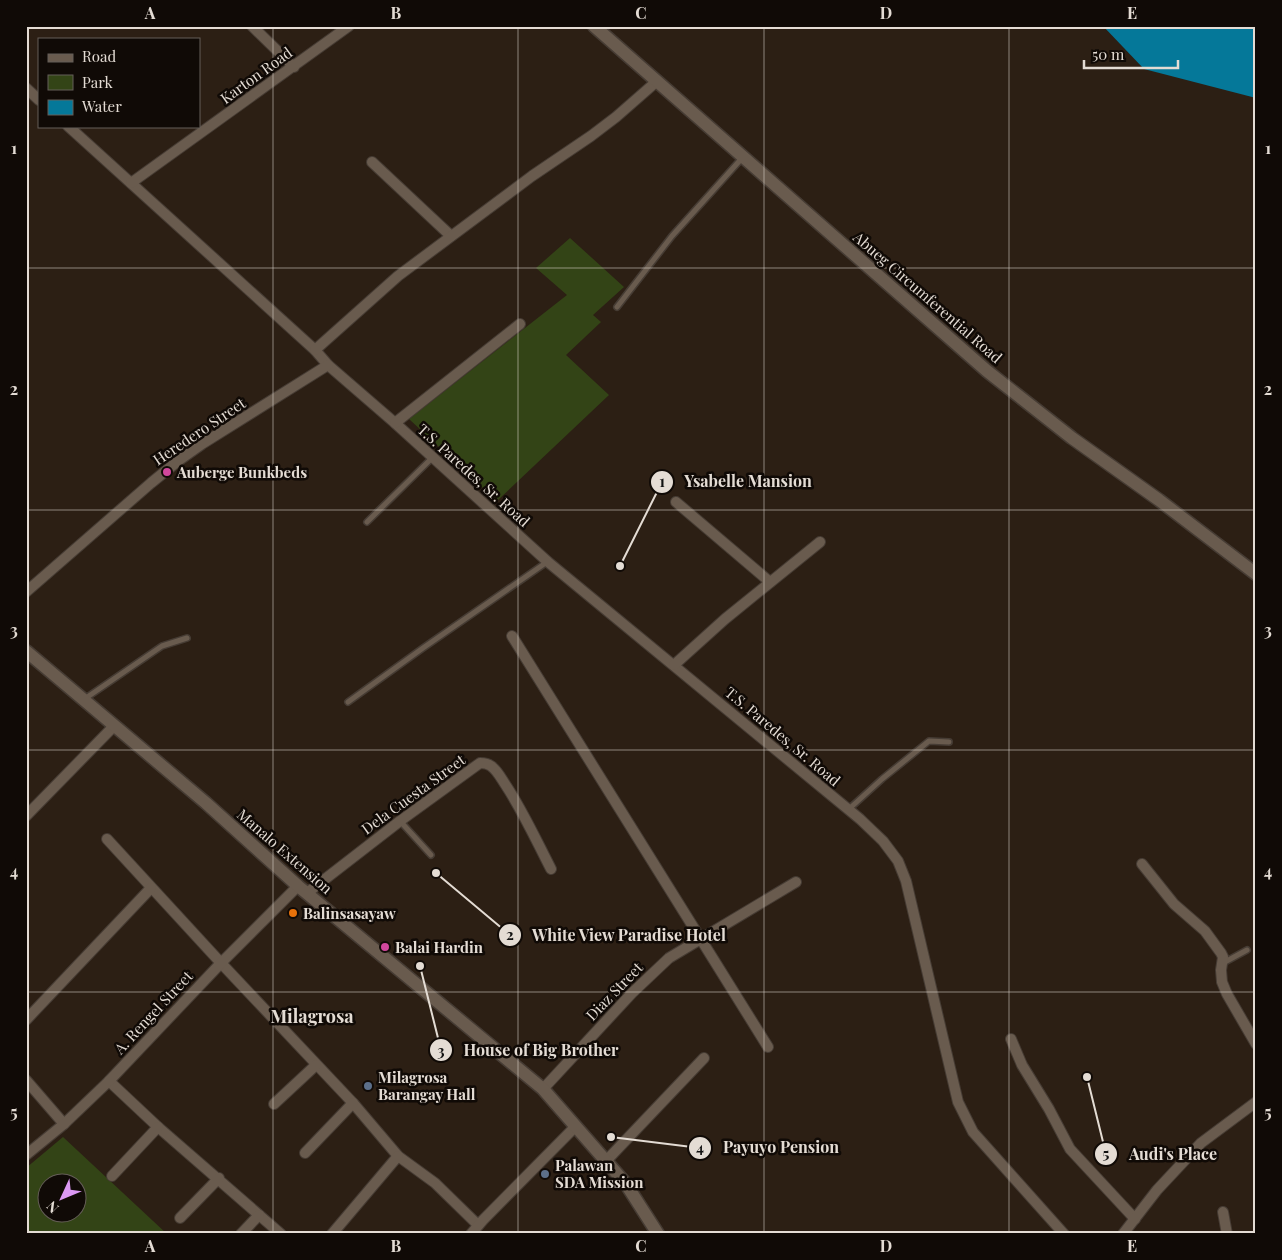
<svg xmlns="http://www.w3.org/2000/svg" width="1282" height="1260" font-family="'Playfair Display',serif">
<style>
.green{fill:#334416;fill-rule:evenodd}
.water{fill:#057899}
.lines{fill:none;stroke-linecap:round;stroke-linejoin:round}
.lane-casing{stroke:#463c34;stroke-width:8}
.street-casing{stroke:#463c34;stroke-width:12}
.secondary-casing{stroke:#463c34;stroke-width:15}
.lane{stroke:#695b4e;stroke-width:5}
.street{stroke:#695b4e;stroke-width:10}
.secondary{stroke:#695b4e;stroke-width:12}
.grid{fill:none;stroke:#e4dcd4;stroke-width:1;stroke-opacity:0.55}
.hotel-dot{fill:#d1479c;stroke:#100a06;stroke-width:2}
.food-dot{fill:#e8710a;stroke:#100a06;stroke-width:2}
.service-dot{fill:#5c6f8a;stroke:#100a06;stroke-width:2}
.labels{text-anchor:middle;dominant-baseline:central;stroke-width:5;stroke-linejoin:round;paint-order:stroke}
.street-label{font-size:15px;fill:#e4dcd4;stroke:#100a06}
.poi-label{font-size:15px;font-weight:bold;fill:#e4dcd4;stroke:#100a06;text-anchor:start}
.quarter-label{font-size:18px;font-weight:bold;fill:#e4dcd4;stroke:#100a06}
.leader{fill:none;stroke:#e4dcd4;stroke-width:2}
.callout-dot{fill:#e4dcd4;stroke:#100a06;stroke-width:2}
.mark-label{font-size:15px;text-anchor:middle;font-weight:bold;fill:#111}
.callout-label{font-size:16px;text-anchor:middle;font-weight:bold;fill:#e4dcd4;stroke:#100a06;stroke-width:5;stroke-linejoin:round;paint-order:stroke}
.neatline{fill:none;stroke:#e4dcd4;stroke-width:2}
.grid-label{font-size:16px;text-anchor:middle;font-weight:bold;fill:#e4dcd4}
</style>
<rect width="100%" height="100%" fill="#2c1f14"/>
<g class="green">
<path d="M570,238l54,49 -31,28 8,7 -35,33 43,40 -112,106 -88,-82 158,-124 -31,-27z"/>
<path d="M63,1137l104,97h-141v-66zM48,1182h30v30h-30z"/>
</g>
<path class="water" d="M1103,26h153v72l-112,-29z"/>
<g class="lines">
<g class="lane-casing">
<g id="lane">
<path d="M617,307l55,-71 71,-79"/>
<path d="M367,522l66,-65"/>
<path d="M83,700l79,-54 25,-8"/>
<path d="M348,702l75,-54 124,-86"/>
<path d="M849,809l33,-30 47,-38 20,1"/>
<path d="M400,821l31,34"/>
<path d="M1223,963l24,-13"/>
</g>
</g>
<g class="street-casing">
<g id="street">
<path d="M252,26l42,41"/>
<path d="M26,88l13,12"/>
<path d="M68,126l247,224 13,15 67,58 153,139 312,257 23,22 15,20 8,20 52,221 15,30 91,102"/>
<path d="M372,162l79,74"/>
<path d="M131,183l218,-157"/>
<path d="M315,350l83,-74 134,-100 59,-40 25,-19 40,-35"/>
<path d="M395,423l125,-99"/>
<path d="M676,502l94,80"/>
<path d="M26,592l125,-109 27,-22 24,-17 126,-79"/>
<path d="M512,636l256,411"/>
<path d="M674,665l51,-46 95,-77"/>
<path d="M26,816l88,-90"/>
<path d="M107,839l114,124 132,140 45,53 37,27 43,42"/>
<path d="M1142,864l32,40 31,27 16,22 2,4 -2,13 1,12 5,12 29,50"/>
<path d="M307,893l93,-72 80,-58c4,0 7,0 11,3 6,4 10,12 14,18 18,27 31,56 46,85"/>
<path d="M26,1020l125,-132"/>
<path d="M1011,1039l11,26 27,44 21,40 65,70"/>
<path d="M26,1080l38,44"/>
<path d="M109,1081l49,46 123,107"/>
<path d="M543,1089l89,-96 37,-35 127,-76"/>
<path d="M274,1104l42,-39"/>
<path d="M305,1153l48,-50"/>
<path d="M26,1155l38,-31 45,-43 112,-118 77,-77"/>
<path d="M606,1161l98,-103"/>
<path d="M112,1176l46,-49"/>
<path d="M1223,1212l4,22"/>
<path d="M180,1218l39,-40"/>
<path d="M241,1234l18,-19"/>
<path d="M332,1234l66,-78"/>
<path d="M471,1234l12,-14 92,-93"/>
<path d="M1123,1234l34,-44 44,-47 55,-41"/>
</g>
</g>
<g class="secondary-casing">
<g id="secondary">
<path d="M594,26l393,345 85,67 87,62 97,74"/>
<path d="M26,651l180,152 92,83 245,203 83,95 32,50"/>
</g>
</g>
<use href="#lane" class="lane"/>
<use href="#street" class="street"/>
<use href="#secondary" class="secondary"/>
</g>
<path class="grid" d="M273,26v1208M518,26v1208M764,26v1208M1009,26v1208M26,268h1230M26,510h1230M26,750h1230M26,992h1230"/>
<g class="hotel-dot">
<circle cx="167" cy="472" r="5"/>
<circle cx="385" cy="947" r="5"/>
</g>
<circle class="food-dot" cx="293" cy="913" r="5"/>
<g class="service-dot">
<circle cx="368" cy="1086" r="5"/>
<circle cx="545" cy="1174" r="5"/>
</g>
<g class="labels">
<g class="street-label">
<text transform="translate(256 75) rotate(-36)">Karton Road</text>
<text transform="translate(928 297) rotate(41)">Abueg Circumferential Road</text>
<text transform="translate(199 431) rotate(-34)">Heredero Street</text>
<text transform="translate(474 475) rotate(42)">T.S. Paredes, Sr. Road</text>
<text transform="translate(783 736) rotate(40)">T.S. Paredes, Sr. Road</text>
<text transform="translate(413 794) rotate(-36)">Dela Cuesta Street</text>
<text transform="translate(285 851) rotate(41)">Manalo Extension</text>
<text transform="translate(614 991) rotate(-46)">Diaz Street</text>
<text transform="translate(153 1012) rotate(-47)">A. Rengel Street</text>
</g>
<g class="poi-label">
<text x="177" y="472">Auberge Bunkbeds</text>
<text x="303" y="913">Balinsasayaw</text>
<text x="395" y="947">Balai Hardin</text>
<text x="378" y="1077">Milagrosa<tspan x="378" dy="17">Barangay Hall</tspan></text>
<text x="555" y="1165">Palawan<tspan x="555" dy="17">SDA Mission</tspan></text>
</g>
<g class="quarter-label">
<text x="312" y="1016">Milagrosa</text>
</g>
</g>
<path class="leader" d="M620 566L662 482M436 873L510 935M420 966L441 1050M611 1137L700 1148M1087 1077L1106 1154"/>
<g class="callout-dot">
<circle cx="620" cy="566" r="5"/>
<circle cx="436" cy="873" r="5"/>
<circle cx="420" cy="966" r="5"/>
<circle cx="611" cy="1137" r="5"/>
<circle cx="1087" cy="1077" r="5"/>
<circle cx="662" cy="482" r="12"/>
<circle cx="510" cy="935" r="12"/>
<circle cx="441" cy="1050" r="12"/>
<circle cx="700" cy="1148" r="12"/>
<circle cx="1106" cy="1154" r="12"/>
</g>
<g class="mark-label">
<text x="662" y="487">1</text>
<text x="510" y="940">2</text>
<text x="441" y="1056">3</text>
<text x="700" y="1153">4</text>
<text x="1106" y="1159">5</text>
</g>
<g class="callout-label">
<text x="748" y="487">Ysabelle Mansion</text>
<text x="629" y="941">White View Paradise Hotel</text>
<text x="541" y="1056">House of Big Brother</text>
<text x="781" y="1153">Payuyo Pension</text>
<text x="1173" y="1160">Audi's Place</text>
</g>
<rect width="1282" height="1260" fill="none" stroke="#100a06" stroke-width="55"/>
<rect x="38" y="38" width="162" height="90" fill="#100a06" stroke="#655e58"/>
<rect x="48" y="54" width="25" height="8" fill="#695b4e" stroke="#655e58"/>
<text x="82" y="62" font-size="15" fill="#e4dcd4">Road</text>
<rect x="48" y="75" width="25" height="15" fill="#334416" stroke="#655e58"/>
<text x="82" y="88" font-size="15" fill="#e4dcd4">Park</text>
<rect x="48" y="100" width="25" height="15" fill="#057899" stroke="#655e58"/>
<text x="82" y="112" font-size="15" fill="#e4dcd4">Water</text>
<g transform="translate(62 1198) rotate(226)"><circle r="24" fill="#100a06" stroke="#655e58"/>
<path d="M0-4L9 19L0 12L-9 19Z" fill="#dc99f4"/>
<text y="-8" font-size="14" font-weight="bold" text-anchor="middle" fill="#e4dcd4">N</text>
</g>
<path d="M1084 60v8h94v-8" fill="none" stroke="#e4dcd4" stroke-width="2.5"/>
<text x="1092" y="60" font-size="15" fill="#e4dcd4" stroke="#100a06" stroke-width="4" paint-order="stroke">50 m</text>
<rect x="28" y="28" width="1226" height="1204" class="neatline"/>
<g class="grid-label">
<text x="150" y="19">A</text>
<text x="396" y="19">B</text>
<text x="641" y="19">C</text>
<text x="886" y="19">D</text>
<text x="1132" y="19">E</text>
<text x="14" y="154">1</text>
<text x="1268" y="154">1</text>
<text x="14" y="395">2</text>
<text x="1268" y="395">2</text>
<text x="14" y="636">3</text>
<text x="1268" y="636">3</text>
<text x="14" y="877">4</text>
<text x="1268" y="877">4</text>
<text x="14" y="1118">5</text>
<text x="1268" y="1118">5</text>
<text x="150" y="1252">A</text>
<text x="396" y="1252">B</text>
<text x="641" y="1252">C</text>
<text x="886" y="1252">D</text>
<text x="1132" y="1252">E</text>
</g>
</svg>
